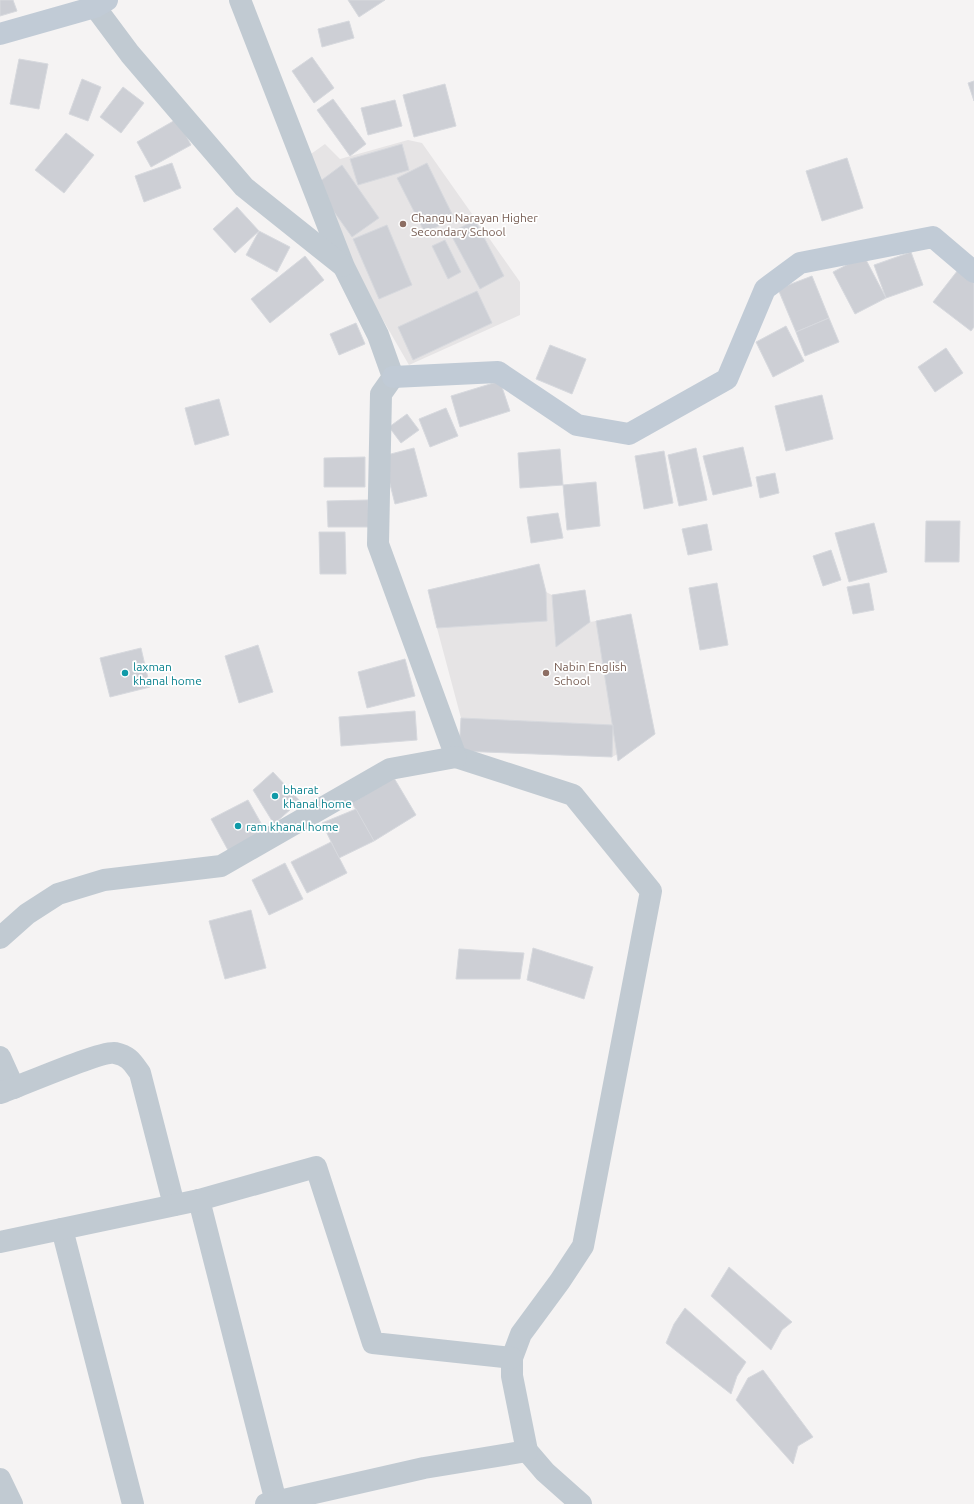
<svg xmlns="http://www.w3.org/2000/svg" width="974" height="1504" font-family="Ubuntu,sans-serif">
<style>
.education{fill:#e6e4e5}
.building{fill:#cdcfd5;stroke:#d7d9de}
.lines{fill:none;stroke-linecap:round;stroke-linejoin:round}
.street{stroke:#c1cad2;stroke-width:22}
.secondary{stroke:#c1cbd6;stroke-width:22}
.education-dot{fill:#8d6e63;stroke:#fff;stroke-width:1.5}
.culture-dot{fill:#0f9aa8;stroke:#fff;stroke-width:1.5}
.labels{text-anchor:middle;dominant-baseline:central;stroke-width:3.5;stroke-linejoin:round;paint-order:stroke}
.education-label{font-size:12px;fill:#785e54;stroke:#fff;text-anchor:start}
.culture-label{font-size:12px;fill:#0d838f;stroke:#fff;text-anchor:start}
</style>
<rect width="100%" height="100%" fill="#f5f3f3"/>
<g class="education">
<path d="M408,140l14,3 98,139v33l-111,50 -115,-199 31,-22 15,15z"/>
<path d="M539,564l7,28 6,3 33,-5 5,32 6,-1 59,113 -43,23 -153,-6 2,-33 -24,-90 -9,-38z"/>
</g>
<g class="building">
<path d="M0,0h13l4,11 -17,5z"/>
<path d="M348,0h37l-26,17z"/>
<path d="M349,21l5,17 -32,9 -4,-18z"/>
<path d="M312,57l22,31 -20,15 -22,-32z"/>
<path d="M19,59l29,5 -9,45 -29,-5z"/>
<path d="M82,79l19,8 -13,34 -19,-7z"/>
<path d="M974,81v20l-6,-18z"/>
<path d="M445,84l11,42 -42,11 -11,-42z"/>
<path d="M123,87l21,16 -23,30 -21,-16z"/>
<path d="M333,99l33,45 -16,12 -33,-46z"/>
<path d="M395,100l7,26 -34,9 -7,-27z"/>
<path d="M177,119l14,26 -40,22 -14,-25z"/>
<path d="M66,133l28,22 -30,38 -29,-23z"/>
<path d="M402,144l7,26 -51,15 -8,-26z"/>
<path d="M847,158l16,50 -41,13 -16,-50z"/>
<path d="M172,163l9,25 -37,14 -9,-26z"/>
<path d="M427,163l27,55 -29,15 -28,-55z"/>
<path d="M342,165l37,53 -27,19 -37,-52z"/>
<path d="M237,207l22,24 -24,22 -22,-24z"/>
<path d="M475,220l29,56 -24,13 -30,-56z"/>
<path d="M387,225l25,60 -33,14 -26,-60z"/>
<path d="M259,231l31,16 -13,25 -31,-17z"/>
<path d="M445,240l16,32 -13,7 -16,-33z"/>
<path d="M911,252l12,33 -37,13 -12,-33z"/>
<path d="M305,256l19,24 -54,43 -19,-24z"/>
<path d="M864,256l22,42 -31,16 -22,-42z"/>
<path d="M958,270l16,12v45l-3,4 -38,-29z"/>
<path d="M812,276l17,42 -33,14 -18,-43z"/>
<path d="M477,291l15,32 -79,37 -15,-33z"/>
<path d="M829,318l10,24 -34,14 -9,-24z"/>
<path d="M356,323l9,21 -26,11 -9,-21z"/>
<path d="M786,326l18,35 -31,16 -17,-35z"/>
<path d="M550,345l36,14 -14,35 -36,-15z"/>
<path d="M946,348l17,25 -28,19 -17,-25z"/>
<path d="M500,381l10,30 -50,16 -9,-31z"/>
<path d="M822,395l11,44 -47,12 -11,-45z"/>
<path d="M219,399l10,36 -34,10 -10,-37z"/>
<path d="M446,408l12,28 -28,11 -11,-28z"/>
<path d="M407,414l12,16 -18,13 -12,-16z"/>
<path d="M743,447l9,39 -39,9 -10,-39z"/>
<path d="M414,448l13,48 -32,8 -12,-48z"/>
<path d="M696,448l11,52 -28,6 -11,-51z"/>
<path d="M560,449l3,36 -43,3 -2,-35z"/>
<path d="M664,451l9,52 -29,6 -9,-53z"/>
<path d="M365,457v30h-41v-29z"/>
<path d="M775,473l4,20 -19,5 -4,-21z"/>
<path d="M596,482l4,44 -33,4 -4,-45z"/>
<path d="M368,500l1,27h-41l-1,-26z"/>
<path d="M558,513l5,25 -32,5 -4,-26z"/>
<path d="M926,521h34l-1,41h-34z"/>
<path d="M874,523l13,49 -38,10 -14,-49z"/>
<path d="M707,524l5,26 -24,5 -6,-26z"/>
<path d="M319,532h26l1,42h-26z"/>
<path d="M831,550l10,30 -18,6 -10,-30z"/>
<path d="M539,564l7,28 1,29 -110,7 -9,-38z"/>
<path d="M717,583l11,62 -28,5 -11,-62z"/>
<path d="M869,583l5,27 -21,4 -6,-27z"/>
<path d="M585,590l5,32 -34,25 -4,-52z"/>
<path d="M631,614l24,120 -37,27 -22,-140z"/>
<path d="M258,645l15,47 -34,11 -14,-47z"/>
<path d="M141,648l9,39 -40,10 -10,-39z"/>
<path d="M405,659l10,37 -48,12 -9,-36z"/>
<path d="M415,711l2,29 -76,6 -2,-29z"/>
<path d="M461,718l152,7 -1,32 -153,-6z"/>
<path d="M273,772l27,29 -26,23 -21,-34z"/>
<path d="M394,778l22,37 -42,26 -22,-38z"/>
<path d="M248,800l18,32 -37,20 -18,-33z"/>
<path d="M356,809l18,32 -35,17 -17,-35z"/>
<path d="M331,842l16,31 -40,20 -16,-31z"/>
<path d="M285,863l18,36 -34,16 -17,-35z"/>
<path d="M251,910l15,58 -41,11 -16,-58z"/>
<path d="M533,948l60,19 -9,32 -57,-19z"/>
<path d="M459,949l65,4 -4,26h-64z"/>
<path d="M729,1267l63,55 -10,8 -11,20 -60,-54z"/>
<path d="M685,1308l61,54 -9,14 -6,18 -65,-51 8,-19z"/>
<path d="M763,1370l50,67 -15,9 -5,18 -57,-64 12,-22z"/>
</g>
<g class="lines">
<g class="street">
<path d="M240,0l104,267 34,68 15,42 -12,17 -3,150 78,213 117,38 78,96 -68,355 -23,35 -39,53 -9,24v18l15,75 18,21 36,32"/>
<path d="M95,7l35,47 114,133 99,79"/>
<path d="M0,938l27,-24 31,-20 46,-14 117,-14 169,-97 66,-12"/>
<path d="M0,1057l14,31"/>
<path d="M0,1093c18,-6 102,-43 115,-40 14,3 17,9 25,20l34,132"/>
<path d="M199,1200l77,302"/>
<path d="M62,1229l71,275"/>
<path d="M0,1242l199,-42 117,-33 57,176 139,15"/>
<path d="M0,1479l12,25"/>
<path d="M266,1504l158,-36 103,-17"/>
</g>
<g class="secondary">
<path d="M0,34l95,-27 12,-7"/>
<path d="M393,377l105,-5 79,53 52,9 98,-55 38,-90 35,-26 133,-26 41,35"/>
</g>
</g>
<g class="education-dot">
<circle cx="403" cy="224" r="4"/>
<circle cx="546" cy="673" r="4"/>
</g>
<g class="culture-dot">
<circle cx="125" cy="673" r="4"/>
<circle cx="275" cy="796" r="4"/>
<circle cx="238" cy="826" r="4"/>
</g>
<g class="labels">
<g class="education-label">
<text x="411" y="217">Changu Narayan Higher<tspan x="411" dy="14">Secondary School</tspan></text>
<text x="554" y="666">Nabin English<tspan x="554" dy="14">School</tspan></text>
</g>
<g class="culture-label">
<text x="133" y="666">laxman<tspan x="133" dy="14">khanal home</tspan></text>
<text x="283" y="789">bharat<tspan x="283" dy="14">khanal home</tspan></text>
<text x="246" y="826">ram khanal home</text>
</g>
</g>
</svg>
